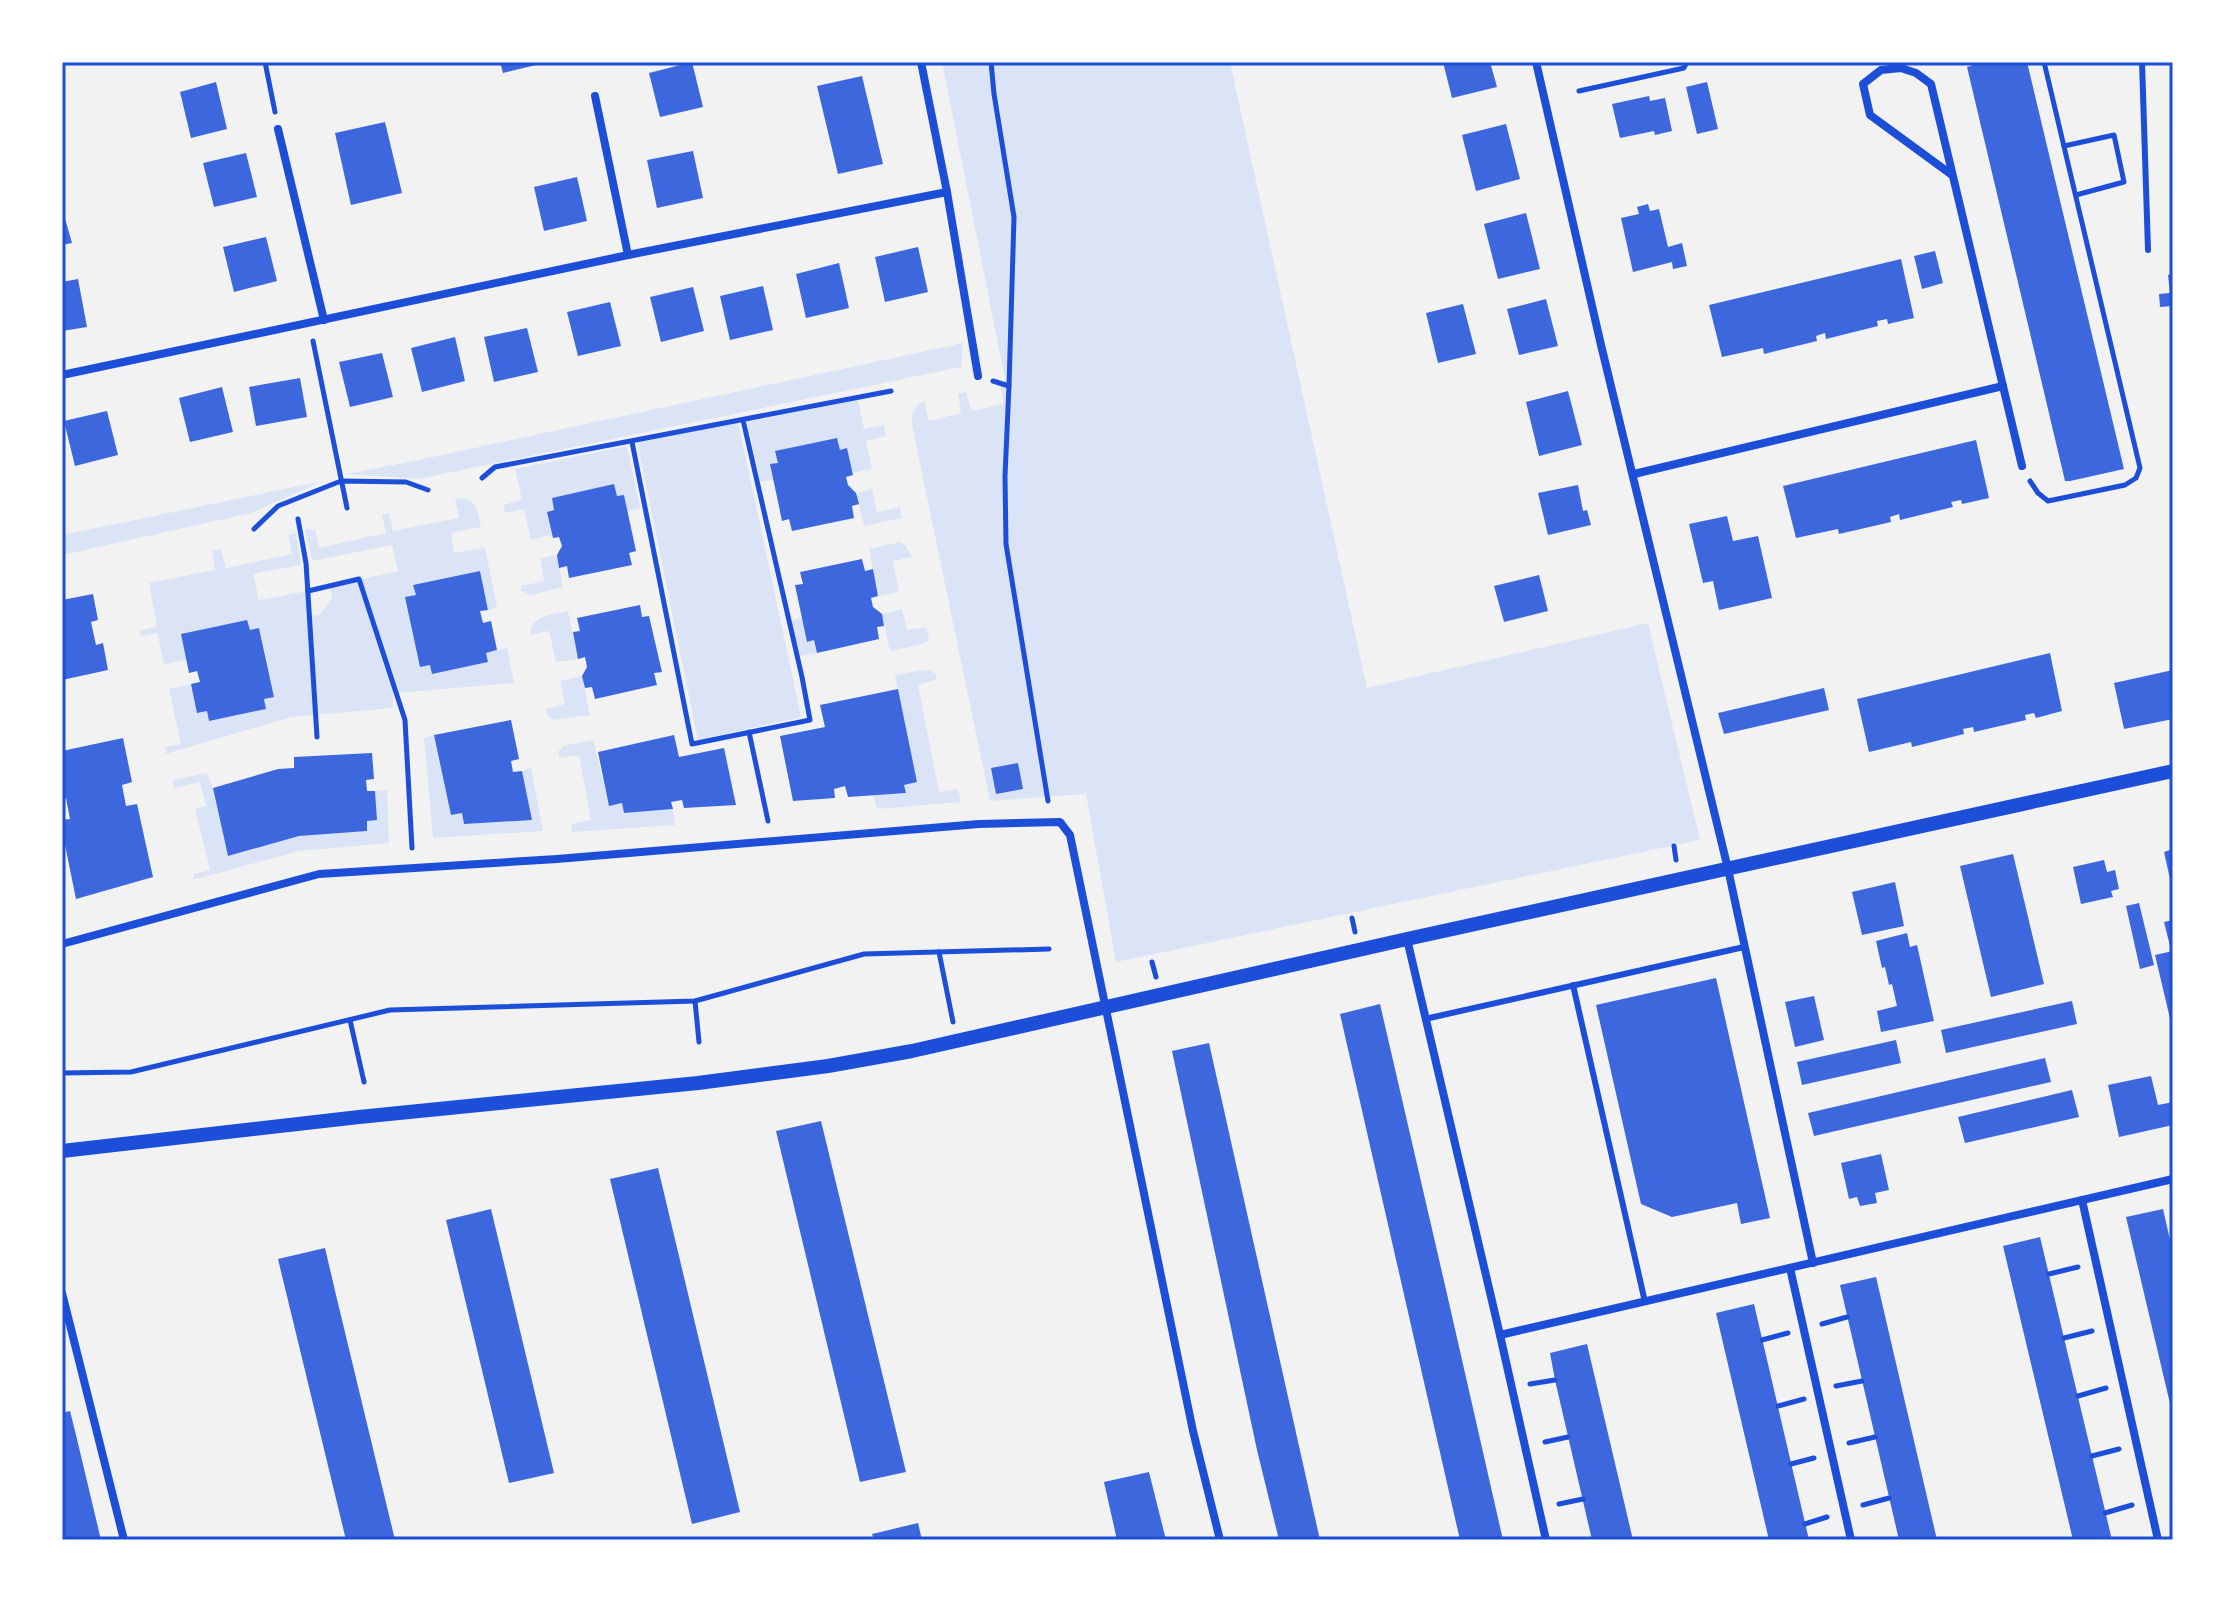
<svg xmlns="http://www.w3.org/2000/svg" width="2235" height="1602" font-family="'DM Sans',sans-serif">
<style>
.green{fill:#dbe4f7}
.building{fill:#3d67dc}
.lines{fill:none;stroke-linecap:round;stroke-linejoin:round}
.path{stroke:#1d4ed8;stroke-width:5}
.service{stroke:#1d4ed8;stroke-width:6}
.minor{stroke:#1d4ed8;stroke-width:8}
.tertiary{stroke:#1d4ed8;stroke-width:14}
.neatline{fill:none;stroke:#1d4ed8;stroke-width:3}
</style>
<rect width="100%" height="100%" fill="#f2f2f2"/>
<g class="green">
<path d="M942,62h288l137,626 281,-65 52,217 -584,122 -30,-168 -96,7 -78,-376c-1,-12 1,-18 12,-24l5,20 32,-8 -3,-19 8,-2 6,19 32,-7 -4,-19 6,-1z"/>
<path d="M963,343l-2,24 -543,112 -72,-5 68,-13z"/>
<path d="M858,400l6,29 20,-4 2,11 -20,5 6,28 -20,4 -5,-24 -7,1 -3,-12 -61,13 2,12 -7,2 3,15 -13,2 -14,-60z"/>
<path d="M738,421l63,296 -103,23 -61,-299z"/>
<path d="M627,446l13,62 -13,3 -3,-16 -7,1 -3,-11 -62,13 2,12 -7,2 5,23 -21,5 -7,-31 -19,4 -2,-8 19,-5 -7,-31z"/>
<path d="M323,481l-72,32 -189,42v-20z"/>
<path d="M872,489l5,23 23,-5 2,11 -38,8 -8,-33z"/>
<path d="M464,498c14,6 14,15 17,29l-30,6 3,20 31,-5 12,59 -9,3 -8,-39 -66,14 18,89 56,-12 -2,-9 21,-5 7,35 -117,10 -4,-6v21l-102,9 -125,37 -1,-7 16,-3 -12,-55 22,-5 16,27 2,10 57,-12 -2,-10 10,-3 -14,-67 -10,1 -3,-10 -66,14 5,26 -22,4 -7,-31 -16,3 -1,-6 17,-3 -8,-44 66,-13 -3,-19 9,-2 5,19 66,-14 -4,-19 8,-2 5,32 -48,9 6,26 49,-9 1,25 10,-1 13,-16 -2,-13 68,-15 -6,-26 -80,16 -7,-31 10,-1 4,19 67,-15 -4,-18 7,-2 4,18 66,-13 -4,-19z"/>
<path d="M900,542l6,4 6,11 -19,4 6,31 -21,4 -9,-47z"/>
<path d="M557,555l6,32 -33,8 -9,-5v-4l23,-5 -4,-23z"/>
<path d="M902,609l5,21 19,-3 3,9 -1,5 -5,3 -33,7 -8,-37z"/>
<path d="M568,611l10,48 -22,3 -7,-31 -19,4c1,-20 21,-20 38,-24z"/>
<path d="M802,618l6,24 6,-2 3,13 -18,3 -8,-35z"/>
<path d="M923,670h6l7,4v6l-18,5 21,107 19,-3 3,13 -84,7 -4,-14 33,-2 -2,-8 13,-3 -22,-107z"/>
<path d="M582,676l8,39 -38,5 -4,-4 -2,-7 19,-5 -5,-23z"/>
<path d="M434,735l17,80 11,-2 2,11 68,-4 -10,-49 9,-3 12,63 -110,7 -9,-100z"/>
<path d="M593,740l16,66 13,-3 2,10 49,-4 2,16 -103,7 -1,-8 20,-4 -12,-65 -20,3 -1,-6 5,-6z"/>
<path d="M207,773l6,15 15,68 71,-20 68,-5v-10l10,-1 -2,-29 12,-1 2,53 -90,8 -106,29 1,-6 16,-4 -15,-61 11,-3 -6,-24 -26,6 -2,-8z"/>
</g>
<g class="building">
<path d="M500,62h36v3l-33,8z"/>
<path d="M692,62l11,45 -43,10 -11,-44z"/>
<path d="M1443,62h47l7,25 -45,11z"/>
<path d="M1983,62h44l97,407 -54,12h-5l-98,-414z"/>
<path d="M862,76l21,88 -45,10 -21,-88z"/>
<path d="M216,82l11,47 -36,9 -11,-46z"/>
<path d="M1707,82l11,47 -21,5 -11,-47z"/>
<path d="M1649,96l1,5 15,-3 7,33 -17,4 -1,-4 -34,7 -8,-34z"/>
<path d="M385,122l17,71 -51,12 -16,-72z"/>
<path d="M1506,124l14,55 -44,12 -14,-56z"/>
<path d="M693,151l10,47 -46,10 -10,-48z"/>
<path d="M246,153l11,44 -43,10 -11,-44z"/>
<path d="M577,177l10,44 -43,10 -10,-44z"/>
<path d="M1648,204l2,7 9,-2 9,38 14,-4 5,23 -14,3 -1,-7 -39,10 -12,-54 18,-4 -2,-7z"/>
<path d="M62,208l10,35 -10,2z"/>
<path d="M1526,213l14,56 -42,10 -14,-55z"/>
<path d="M266,237l11,44 -43,11 -11,-45z"/>
<path d="M918,247l10,45 -43,10 -10,-45z"/>
<path d="M1935,251l8,32 -21,6 -8,-33z"/>
<path d="M1901,259l13,59 -26,6 -1,-5 -10,2 1,5 -52,13 -1,-6 -9,3 1,5 -53,13 -1,-6 -41,9 -13,-52z"/>
<path d="M839,263l10,45 -43,10 -10,-44z"/>
<path d="M2173,274v32l-13,1 -1,-13 11,-1 -2,-18z"/>
<path d="M78,279l9,48 -25,4v-49z"/>
<path d="M763,286l10,44 -43,10 -10,-44z"/>
<path d="M693,287l11,44 -43,11 -11,-45z"/>
<path d="M1546,299l12,47 -39,9 -12,-46z"/>
<path d="M610,302l11,44 -43,10 -11,-44z"/>
<path d="M1463,304l13,50 -38,9 -12,-50z"/>
<path d="M527,328l11,44 -44,10 -10,-45z"/>
<path d="M455,337l10,44 -43,11 -11,-44z"/>
<path d="M382,353l11,44 -43,10 -11,-45z"/>
<path d="M300,378l7,39 -51,9 -7,-39z"/>
<path d="M222,387l11,45 -43,10 -11,-44z"/>
<path d="M1568,391l14,54 -43,11 -13,-54z"/>
<path d="M107,411l11,44 -43,11 -11,-45z"/>
<path d="M837,438l3,12 7,-2 6,27 -7,2 2,8 8,8 3,11 -7,2 2,12 -62,13 -3,-12 -7,2 -5,-24 -7,-33 8,-1 -3,-12z"/>
<path d="M1976,440l13,58 -27,6 -1,-4 -10,2 2,5 -53,13 -1,-6 -9,3 1,5 -52,12 -1,-5 -42,9 -13,-52z"/>
<path d="M614,484l3,12 7,-1 12,56 -7,2 3,12 -63,13 -2,-12 -8,2 -2,-13 5,-9 -3,-9 -6,1 -6,-26 7,-2 -2,-12z"/>
<path d="M1578,485l5,26 4,-1 4,15 -43,10 -10,-42z"/>
<path d="M1727,516l6,25 25,-5 14,62 -53,12 -6,-29 -10,2 -14,-59z"/>
<path d="M862,559l3,12 8,-2 5,27 -7,2 2,9 9,7 2,12 -7,1 2,12 -62,14 -3,-13 -7,2 -12,-57 8,-1 -3,-12z"/>
<path d="M480,571l8,39 -8,1 3,12 8,-2 6,29 -11,3 2,9 -56,12 -2,-9 -10,2 -15,-70 11,-2 -3,-10z"/>
<path d="M1539,575l9,36 -44,11 -10,-36z"/>
<path d="M93,594l5,26 -7,2 5,23 7,-2 5,27 -46,10v-80z"/>
<path d="M640,605l2,12 7,-1 13,56 -8,1 3,12 -62,14 -3,-12 -7,1 -3,-12 5,-9 -2,-10 -7,2 -5,-27 7,-1 -3,-13z"/>
<path d="M247,620l3,10 9,-2 15,69 -10,2 2,10 -57,12 -2,-10 -10,2 -6,-29 9,-2 -3,-11 -8,2 -8,-39z"/>
<path d="M2050,653l12,58 -26,7 -2,-5 -9,2 1,5 -52,12 -1,-5 -10,2 1,5 -52,13 -1,-5 -42,10 -12,-53z"/>
<path d="M2173,670v49l-49,10 -10,-46z"/>
<path d="M1824,688l5,22 -105,24 -6,-21z"/>
<path d="M898,689l19,93 -13,3 2,8 -58,4 -3,-11 -11,3 1,9 -42,3 -13,-65 45,-9 -5,-22z"/>
<path d="M511,720l8,39 -8,2 2,11 9,-1 10,49 -68,4 -2,-11 -11,2 -17,-80z"/>
<path d="M674,735l5,22 45,-9 12,57 -52,3 -2,-8 -11,2 2,7 -49,4 -2,-10 -13,3 -11,-54z"/>
<path d="M123,738l9,44 -10,3 4,21 11,-2 16,73 -77,22 -14,-69v-10l8,-1 -4,-21h-4v-47z"/>
<path d="M372,753l2,26 -8,1 1,11h8l2,29 -10,1v10l-68,5 -71,20 -15,-68 65,-19 16,-1v-11z"/>
<path d="M1018,763l5,26 -27,5 -5,-26z"/>
<path d="M2173,849v29l-3,1 -6,-27z"/>
<path d="M2013,854l31,130 -53,13 -31,-131z"/>
<path d="M2104,860l3,12 8,-2 4,19 -8,2 2,6 -32,7 -8,-37z"/>
<path d="M1895,882l9,44 -42,9 -10,-43z"/>
<path d="M2139,903l15,62 -14,4 -14,-63z"/>
<path d="M2173,920v25l-3,1 -6,-24z"/>
<path d="M1907,933l3,14 7,-2 17,76 -53,11 -4,-21 20,-5 -5,-22 -3,1 -4,-18 -3,1 -6,-27z"/>
<path d="M2173,951v76h-1l-17,-72z"/>
<path d="M1716,978l54,240 -29,6 -4,-21 -65,14 -31,-13 -45,-199z"/>
<path d="M1814,996l10,44 -29,7 -10,-45z"/>
<path d="M2072,1001l5,23 -131,29 -5,-23z"/>
<path d="M1380,1004l67,290 56,246h-43l-120,-526z"/>
<path d="M1896,1040l5,23 -99,22 -5,-23z"/>
<path d="M1209,1043l111,497h-41l-22,-90 -85,-399z"/>
<path d="M2045,1058l6,24 -237,54 -6,-23z"/>
<path d="M2151,1076l7,29 15,-3v23l-54,12 -11,-52z"/>
<path d="M2072,1090l7,27 -114,26 -7,-26z"/>
<path d="M821,1121l85,351 -46,10 -84,-351z"/>
<path d="M1881,1154l8,36 -14,3 2,10 -17,3 -3,-9 -8,2 -8,-36z"/>
<path d="M658,1168l82,344 -48,12 -82,-345z"/>
<path d="M491,1209l63,264 -45,10 -63,-263z"/>
<path d="M2163,1209l10,44 -1,159 -46,-195z"/>
<path d="M2040,1237l72,303h-39l-70,-294z"/>
<path d="M325,1248l11,47 59,245h-49l-68,-281z"/>
<path d="M1876,1277l61,263h-38l-59,-255z"/>
<path d="M1754,1304l55,236h-40l-53,-227z"/>
<path d="M1587,1344l46,196h-41l-37,-160 -5,-27z"/>
<path d="M70,1411l6,24 25,105h-39v-127z"/>
<path d="M1149,1472l17,68h-49l-13,-58z"/>
<path d="M918,1523l4,17h-48l-2,-6z"/>
</g>
<g class="lines">
<g class="path">
<path d="M265,62l10,50"/>
<path d="M991,62l3,32 20,123 -5,169"/>
<path d="M1579,91l105,-23 3,-6"/>
<path d="M2064,146l50,-11 10,47 -48,13"/>
<path d="M313,341l34,167"/>
<path d="M993,381l16,5 -4,90 1,68 42,257"/>
<path d="M632,442l60,302 118,-24 -8,-43 -59,-257"/>
<path d="M482,478l13,-11 396,-76"/>
<path d="M2030,481l8,12 10,8 77,-16 11,-7 4,-10 -96,-406"/>
<path d="M298,519l8,44 11,174"/>
<path d="M254,529l24,-23 63,-25 65,1 22,8"/>
<path d="M308,591l51,-12 46,141 7,128"/>
<path d="M749,732l19,89"/>
<path d="M1674,846l2,14"/>
<path d="M1352,918l3,14"/>
<path d="M939,952l14,70"/>
<path d="M1152,962l4,15"/>
<path d="M695,1001l4,41"/>
<path d="M350,1020l14,62"/>
<path d="M62,1073l69,-1 259,-62 305,-9 169,-47 185,-5"/>
<path d="M2049,1274l29,-7"/>
<path d="M1822,1324l25,-7"/>
<path d="M2064,1338l28,-7"/>
<path d="M1762,1340l26,-7"/>
<path d="M1530,1384l25,-4"/>
<path d="M1836,1386l26,-5"/>
<path d="M2078,1396l28,-8"/>
<path d="M1778,1406l26,-7"/>
<path d="M1545,1442l23,-5"/>
<path d="M1849,1443l26,-6"/>
<path d="M2092,1456l27,-7"/>
<path d="M1791,1464l23,-6"/>
<path d="M1559,1504l24,-5"/>
<path d="M1863,1505l26,-7"/>
<path d="M2105,1513l27,-8"/>
<path d="M1805,1524l22,-7"/>
</g>
<g class="service">
<path d="M2142,62l6,188"/>
<path d="M1573,985l72,317"/>
<path d="M1425,1019l319,-72"/>
</g>
<g class="minor">
<path d="M921,62l26,130 31,184"/>
<path d="M1536,62l65,283 127,524 85,394"/>
<path d="M595,96l33,159"/>
<path d="M278,129l46,191"/>
<path d="M1952,175l-82,-60 -7,-31 18,-14 20,-2 15,5 15,11 91,382"/>
<path d="M62,375l566,-120 319,-63"/>
<path d="M1634,474l369,-88"/>
<path d="M1407,939l93,396 46,205"/>
<path d="M62,944l257,-70 238,-15 422,-35 81,-2 10,13 123,596 27,109"/>
<path d="M2082,1200l76,340"/>
<path d="M1790,1268l61,272"/>
<path d="M62,1293l62,247"/>
<path d="M1500,1335l673,-156"/>
</g>
<path class="tertiary" d="M62,1151l297,-34 339,-34 130,-17 84,-15 495,-112 766,-168"/>
</g>
<rect width="2235" height="1602" fill="none" stroke="#ffffff" stroke-width="128"/>
<rect x="64" y="64" width="2107" height="1474" class="neatline"/>
</svg>
